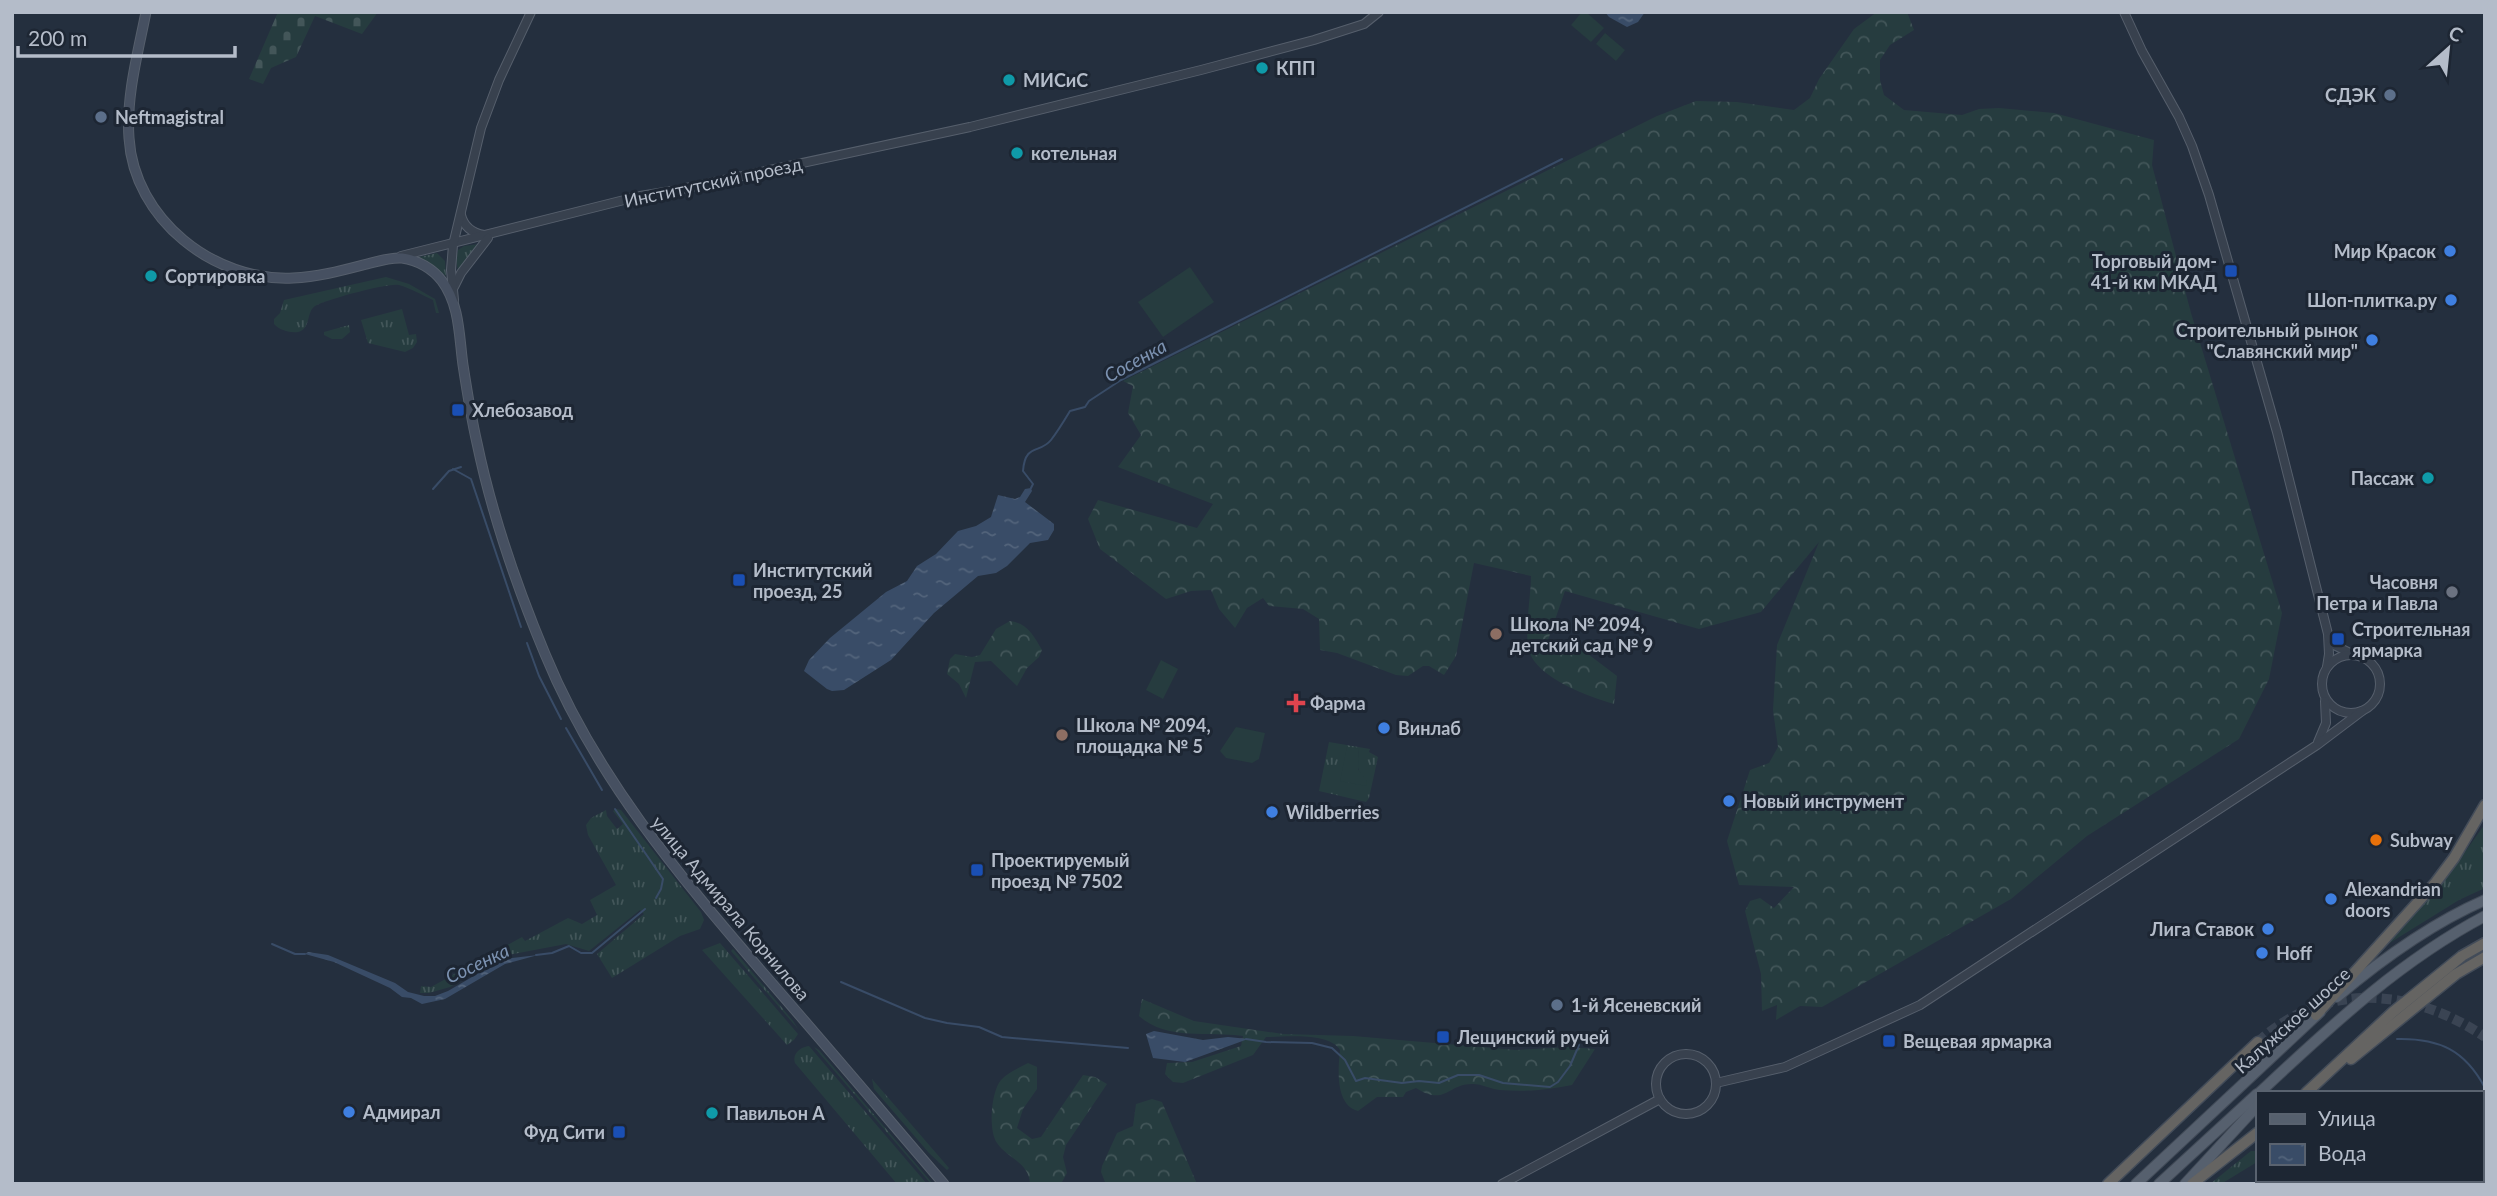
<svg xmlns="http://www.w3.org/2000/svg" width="2497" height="1196" font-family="Lato,sans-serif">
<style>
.grass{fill:url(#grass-tufts);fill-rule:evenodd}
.forest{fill:url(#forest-crowns)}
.cemetery{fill:url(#cemetery-stones)}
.park{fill:#263c3f}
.water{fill:url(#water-ripples)}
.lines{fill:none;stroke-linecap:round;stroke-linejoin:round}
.stream{stroke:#394c67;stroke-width:2}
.trunk-tunnel{stroke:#3a4453;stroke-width:10;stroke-dasharray:10 5;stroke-linecap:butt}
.tertiary-casing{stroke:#565f6c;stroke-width:10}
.secondary-casing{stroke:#565f6c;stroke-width:11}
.primary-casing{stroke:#414a57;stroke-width:12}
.trunk-casing{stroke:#434c59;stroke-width:13}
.tertiary{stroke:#38414e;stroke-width:8}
.secondary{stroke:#465061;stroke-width:9}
.primary{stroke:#56606e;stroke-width:10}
.trunk{stroke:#656462;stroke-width:10}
.culture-dot{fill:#0f9aa8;stroke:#1d2633;stroke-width:2.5}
.service-dot{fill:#5c6f8a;stroke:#1d2633;stroke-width:2.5}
.shop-dot{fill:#3f7fe0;stroke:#1d2633;stroke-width:2.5}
.transit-dot{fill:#1a4fb4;stroke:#1d2633;stroke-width:2.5}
.worship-dot{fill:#6b7280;stroke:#1d2633;stroke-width:2.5}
.education-dot{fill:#8d6e63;stroke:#1d2633;stroke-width:2.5}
.health-dot{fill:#e0444e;stroke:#1d2633;stroke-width:2.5}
.food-dot{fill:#e8710a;stroke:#1d2633;stroke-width:2.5}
.labels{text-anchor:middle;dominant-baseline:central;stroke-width:6;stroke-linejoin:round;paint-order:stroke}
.poi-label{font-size:18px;font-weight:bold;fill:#b4bcc9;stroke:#1d2633;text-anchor:start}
.street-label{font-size:18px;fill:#b4bcc9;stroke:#1d2633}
.water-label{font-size:19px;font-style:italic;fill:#7c92b1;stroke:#1d2633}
</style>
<defs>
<pattern id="grass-tufts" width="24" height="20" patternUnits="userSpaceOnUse" patternTransform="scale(1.75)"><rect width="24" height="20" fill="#263c3f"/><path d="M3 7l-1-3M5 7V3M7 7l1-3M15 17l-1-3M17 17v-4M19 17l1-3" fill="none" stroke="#435659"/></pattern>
<pattern id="forest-crowns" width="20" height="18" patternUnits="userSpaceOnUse" patternTransform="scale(1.75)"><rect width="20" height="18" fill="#263c3f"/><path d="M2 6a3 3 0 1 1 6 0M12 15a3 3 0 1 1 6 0" fill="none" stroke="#435659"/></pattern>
<pattern id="cemetery-stones" width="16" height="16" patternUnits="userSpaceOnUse" patternTransform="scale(1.75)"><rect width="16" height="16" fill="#263c3f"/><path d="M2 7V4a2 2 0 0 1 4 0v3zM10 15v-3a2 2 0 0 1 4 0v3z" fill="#435659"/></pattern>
<pattern id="water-ripples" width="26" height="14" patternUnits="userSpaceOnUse" patternTransform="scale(1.75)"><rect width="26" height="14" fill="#394c67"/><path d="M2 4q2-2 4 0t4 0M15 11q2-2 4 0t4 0" fill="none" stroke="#53647b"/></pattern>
</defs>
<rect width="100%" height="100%" fill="#242f3e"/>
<g class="grass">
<path d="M479,244l-21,27 -2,-12 2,-9 6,-4z"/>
<path d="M437,253l8,8 1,15 -13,-10 -14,-7v-2z"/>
<path d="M386,277l23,7 26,15 4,14h-3l-3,-13c-11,-5 -23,-12 -34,-15 -9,-3 -75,15 -84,21 -9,6 -4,23 -17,26 -8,1 -19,-2 -24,-8v-5l6,-6 4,-13z"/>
<path d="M402,309l7,26 7,-1 1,8 -4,6 -8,4 -37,-9 -7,-23z"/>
<path d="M349,325l1,7 -8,7h-10l-8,-4v-3z"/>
<path d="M1329,742l41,7 -1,3 9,5 -9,41 -3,4 -47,-11zM1359,750l-2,15 4,11 -21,5z"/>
<path d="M616,809l5,1 80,102 3,8 -4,9 -20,7 -68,42 -15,-24 47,-40 -4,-4 -51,41 -23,-7 -64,12 -52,31 -21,6h-9l1,-7 10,1 91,-50 3,4 43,-23 14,6 15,-9 -7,-15 26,-15 -28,-50 -2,-10 5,-7 15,-8 1,6 10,13 6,-5 -10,-13z"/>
<path d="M2485,824v64l-26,12 -71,44 59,-67z"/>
<path d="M720,943l78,91 -4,6 -7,5 -85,-95z"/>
<path d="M733,949l60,72 5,8 -67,-78z"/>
<path d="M809,1046l118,138h-30l-102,-121c-3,-9 5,-16 14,-17z"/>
<path d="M814,1047l5,3 114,134h-2z"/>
<path d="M872,1079l77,89 -2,2 -18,-17 -55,-64z"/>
<path d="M2251,1151h6v11l-36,22h-11z"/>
</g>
<g class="forest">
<path d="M1877,12h30l7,18 -24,15 -10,15v20l4,15 20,15 58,5 17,-6 20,-1 55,5 100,27 -2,25 39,148 91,300 -13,66 -30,60 -152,97 -76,63 -189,108 -22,-1 -24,14 1,-15 -15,6 -1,-37 -16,-63 5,-10 10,-3 14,10 20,-21 -55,-2 -12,-44 23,-71 19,-7 9,-16 -5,-37 4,-65 42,-103 -58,70 -62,17 -134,-38 -18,52 37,8 33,25 -3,28c-25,-7 -77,-26 -85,-53 -5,-19 2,-55 2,-75l-57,-13 -18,93 -12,19 -15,-9h-6l-15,10 -12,-1 -59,-22 -17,-3 -1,-31 -16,-10 -34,-3 -6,-8 -16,10 -12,20 -16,-19 -8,-19 -20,1 -25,8 -66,-50 -12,-30 10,-19 99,28 16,-24 -95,-37 23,-32 -13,-22 5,-27 -10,-5 534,-265 39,-15 41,1 57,8 16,-12 9,-19 35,-50z"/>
<path d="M1010,621c17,2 24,15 32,29l-3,7 -12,11 -10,18 -26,-25 -16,1 -9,36 -7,-14 -12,-10 3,-15 5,-5 17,3 8,-2 16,-26z"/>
<path d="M1142,999l52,22 89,13 70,2 163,14 53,-3 26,2 -23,36c-25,5 -47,7 -72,5 -9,-1 -18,-6 -27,-6 -25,-1 -27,23 -57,4l-10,4 -3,5h-26l-19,14c-23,-6 -20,-42 -18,-61 -11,-18 -55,-13 -74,-13l-13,18 -70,28 -10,-1 -8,-8 2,-11 25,-1 49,-16 2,-10c-34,-5 -76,5 -104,-20z"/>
<path d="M1028,1063l9,4v22l-14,20 -6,19 15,11 9,-2 42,-62 12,2 12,7 -41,61 -3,12 4,16 -5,9 -4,2h-28c-1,-22 -22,-25 -33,-41 -9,-13 -6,-51 4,-63 7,-8 18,-12 27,-17z"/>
<path d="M1152,1099l10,3 35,82h-94l2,-2 -4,-10 1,-6 15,-33 16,-7 3,-22z"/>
</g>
<path class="cemetery" d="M278,12h100l-16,22 -47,-18 -19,41 -25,11 -8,16 -14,-5z"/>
<g class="park">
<path d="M1582,12h4l18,16 -13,14 -20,-17z"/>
<path d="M1605,33l20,17 -9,11 -20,-17z"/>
<path d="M1190,267l24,35 -51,35 -25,-35z"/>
<path d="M1161,660l17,9 -15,30 -17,-9z"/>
<path d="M1236,727l29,6 -6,26 -7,4 -26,-5 -6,-7z"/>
<path d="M1347,747l12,2 -1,20 9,12 -1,5 -26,-5z"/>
</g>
<g class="water">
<path d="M1605,12h40l-7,10 -11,5 -18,-10z"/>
<path d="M1031,488l1,3 -7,11 29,22v6l-6,10 -18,3 -23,23 -11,7 -18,3 -44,37 -43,47 -47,30 -12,1 -5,-2 -23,-18 5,-11 21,-22 56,-46 21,-11 10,-15 19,-12 22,-23 18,-5 15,-9 7,-22 17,4 5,-2 5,-8z"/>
<path d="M308,952l20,3 67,28 13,9 16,4h11l13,-5 55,-32 35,-4 -33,9 -60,35 -23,5 -11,-6 -9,-1 -12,-9 -56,-26 -29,-8z"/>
<path d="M1154,1031l49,9 25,-3 20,2 -63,23 -32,-4 -7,-24z"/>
</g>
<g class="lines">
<g class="stream">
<path d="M453,469l18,10 50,148"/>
<path d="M1031,488l2,-4 -10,-13c2,-28 17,-17 28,-31 7,-9 13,-19 19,-29l15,-4 4,-6 32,-21 441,-221"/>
<path d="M433,489l16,-18 12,-4"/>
<path d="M527,643l12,33 22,43"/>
<path d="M566,728l36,62"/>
<path d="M615,809l48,70 -2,10 -5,9"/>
<path d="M272,944l23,10h10"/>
<path d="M536,955l16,-2 17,-7 12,7h11l53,-44"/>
<path d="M841,982l84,36 22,5 32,4 23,10 126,11"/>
<path d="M1587,1010l3,-11"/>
<path d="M1246,1039l20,3 46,1 20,5 13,12 11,21 9,-3 37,5 17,-2 20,2 19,-8h21l24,8 47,4 8,-5 12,-16 9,-21"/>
<path d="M2397,1039c42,-1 68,11 88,49"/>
<path d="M2481,1142l4,-7"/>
<path d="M2435,1181l5,3"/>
</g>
<path class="trunk-tunnel" d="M2258,1042c67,-62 155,-54 227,-5"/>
<g class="tertiary-casing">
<g id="tertiary">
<path d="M2124,12l18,39 37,66 13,29 17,49 68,237 51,202 1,20 -2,13"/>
<path d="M461,215c3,12 11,18 23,20"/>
<path d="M401,256l239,-60 37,-6 293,-63 231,-57 113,-30 50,-16 15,-12"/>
<path d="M454,287l7,-14 27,-35"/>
<path d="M454,300l-3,-30 2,-25 28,-117 18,-48 32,-68"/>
<path d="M2329,637l7,9 16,8"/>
<circle cx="2351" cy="684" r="29"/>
<path d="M2318,742l8,-19 -1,-22"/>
<circle cx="1686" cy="1084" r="30"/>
<path d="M1716,1083l69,-16 135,-62 397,-260 45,-34"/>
<path d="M1502,1184l158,-85"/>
</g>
</g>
<g class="secondary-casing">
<path id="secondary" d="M146,12c-8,41 -20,84 -17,126 5,81 85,144 164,140 24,-1 47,-7 70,-13 13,-3 26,-8 39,-7 16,2 31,11 40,23 18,24 17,56 21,84 4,26 8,52 14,78 15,72 40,144 68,211 50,122 133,220 218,319 61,70 121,141 181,211"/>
</g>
<g class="primary-casing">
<g id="primary">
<path d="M2337,997c45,-38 93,-73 148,-97"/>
<path d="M2259,1093c71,-66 139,-131 226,-177"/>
<path d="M2136,1184l184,-172"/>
<path d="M2159,1184l98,-90"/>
<path d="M2185,1184l72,-78"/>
</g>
</g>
<g class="trunk-casing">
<g id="trunk">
<path d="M2316,1015l120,-133 18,-24 31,-53"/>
<path d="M2351,1059l105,-85 29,-17"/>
<path d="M2306,1093l87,-81 69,-56 23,-13"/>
<path d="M2108,1184l150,-142"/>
<path d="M2192,1184l65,-51"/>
</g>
</g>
<use href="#tertiary" class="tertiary"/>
<use href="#secondary" class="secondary"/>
<use href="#primary" class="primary"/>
<use href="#trunk" class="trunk"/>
</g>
<g class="culture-dot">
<circle cx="1262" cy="68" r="7"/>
<circle cx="1009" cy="80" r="7"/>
<circle cx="1017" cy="153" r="7"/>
<circle cx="151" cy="276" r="7"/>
<circle cx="2428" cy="478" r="7"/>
<circle cx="712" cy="1113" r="7"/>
</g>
<g class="service-dot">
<circle cx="2390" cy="95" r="7"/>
<circle cx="101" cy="117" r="7"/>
<circle cx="1557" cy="1005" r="7"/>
</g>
<g class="shop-dot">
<circle cx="2450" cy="251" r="7"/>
<circle cx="2451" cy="300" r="7"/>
<circle cx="2372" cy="340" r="7"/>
<circle cx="1384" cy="728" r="7"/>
<circle cx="1729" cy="801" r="7"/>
<circle cx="1272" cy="812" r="7"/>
<circle cx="2331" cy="899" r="7"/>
<circle cx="2268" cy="929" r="7"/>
<circle cx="2262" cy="953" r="7"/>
<circle cx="349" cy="1112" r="7"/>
</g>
<g class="transit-dot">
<rect x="2224" y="264" width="14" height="14" rx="3.5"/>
<rect x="451" y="403" width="14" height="14" rx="3.5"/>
<rect x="732" y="573" width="14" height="14" rx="3.5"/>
<rect x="2331" y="632" width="14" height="14" rx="3.5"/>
<rect x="970" y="863" width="14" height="14" rx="3.5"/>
<rect x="1436" y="1030" width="14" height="14" rx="3.5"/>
<rect x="1882" y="1034" width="14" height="14" rx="3.5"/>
<rect x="612" y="1125" width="14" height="14" rx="3.5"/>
</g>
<circle class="worship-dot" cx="2452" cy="592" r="7"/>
<g class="education-dot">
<circle cx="1496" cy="634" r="7"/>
<circle cx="1062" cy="735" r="7"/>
</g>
<path class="health-dot" d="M1292.5 692.5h7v7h7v7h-7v7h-7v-7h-7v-7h7z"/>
<circle class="food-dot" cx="2376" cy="840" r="7"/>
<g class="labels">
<g class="poi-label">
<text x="1276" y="68">КПП</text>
<text x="1023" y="80">МИСиС</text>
<text x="2376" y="95" text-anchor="end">СДЭК</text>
<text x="115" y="117">Neftmagistral</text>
<text x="1031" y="153">котельная</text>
<text x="2436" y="251" text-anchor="end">Мир Красок</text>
<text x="2217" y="261" text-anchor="end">Торговый дом-<tspan x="2217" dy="21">41-й км МКАД</tspan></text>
<text x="165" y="276">Сортировка</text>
<text x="2437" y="300" text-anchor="end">Шоп-плитка.ру</text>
<text x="2358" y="330" text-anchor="end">Строительный рынок<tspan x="2358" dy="21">"Славянский мир"</tspan></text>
<text x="472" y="410">Хлебозавод</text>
<text x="2414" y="478" text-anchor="end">Пассаж</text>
<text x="753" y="570">Институтский<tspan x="753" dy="21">проезд, 25</tspan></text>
<text x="2438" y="582" text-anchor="end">Часовня<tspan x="2438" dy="21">Петра и Павла</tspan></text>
<text x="1510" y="624">Школа № 2094,<tspan x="1510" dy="21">детский сад № 9</tspan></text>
<text x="2352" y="629">Строительная<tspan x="2352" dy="21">ярмарка</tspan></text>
<text x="1310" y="703">Фарма</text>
<text x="1076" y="725">Школа № 2094,<tspan x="1076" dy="21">площадка № 5</tspan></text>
<text x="1398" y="728">Винлаб</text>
<text x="1743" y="801">Новый инструмент</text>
<text x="1286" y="812">Wildberries</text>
<text x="2390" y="840">Subway</text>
<text x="991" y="860">Проектируемый<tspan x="991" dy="21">проезд № 7502</tspan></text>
<text x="2345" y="889">Alexandrian<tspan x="2345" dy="21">doors</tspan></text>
<text x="2254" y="929" text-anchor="end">Лига Ставок</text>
<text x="2276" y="953">Hoff</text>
<text x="1571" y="1005">1-й Ясеневский</text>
<text x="1457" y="1037">Лещинский ручей</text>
<text x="1903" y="1041">Вещевая ярмарка</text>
<text x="363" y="1112">Адмирал</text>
<text x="726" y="1113">Павильон А</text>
<text x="605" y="1132" text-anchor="end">Фуд Сити</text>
</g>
<g class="street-label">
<text transform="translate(713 182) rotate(-12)">Институтский проезд</text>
<text transform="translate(731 908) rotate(50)">улица Адмирала Корнилова</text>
<text transform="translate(2292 1020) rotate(-42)">Калужское шоссе</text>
</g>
<g class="water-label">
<text transform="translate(1135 360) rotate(-29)">Сосенка</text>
<text transform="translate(477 963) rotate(-25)">Сосенка</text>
</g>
</g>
<rect width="2497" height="1196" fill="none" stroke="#b4bcc9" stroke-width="28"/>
<rect x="2256" y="1091" width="228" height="91" fill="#1d2633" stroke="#59626f" stroke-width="2"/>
<rect x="2270" y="1114" width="35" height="10" fill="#56606e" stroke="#59626f" stroke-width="2"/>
<text x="2318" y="1126" font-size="21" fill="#b4bcc9">Улица</text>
<rect x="2270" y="1144" width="35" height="21" fill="url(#water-ripples)" stroke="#59626f" stroke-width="2"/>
<text x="2318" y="1161" font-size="21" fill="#b4bcc9">Вода</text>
<g transform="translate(2448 49) rotate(27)" stroke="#1d2633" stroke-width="5" paint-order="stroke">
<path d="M0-5L12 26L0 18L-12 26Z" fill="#b4bcc9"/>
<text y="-10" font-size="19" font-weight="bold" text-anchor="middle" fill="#b4bcc9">С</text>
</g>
<path d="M18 46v10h217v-10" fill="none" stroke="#b4bcc9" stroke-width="3.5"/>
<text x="28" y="46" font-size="21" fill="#b4bcc9" stroke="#1d2633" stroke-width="5" paint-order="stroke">200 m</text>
</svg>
